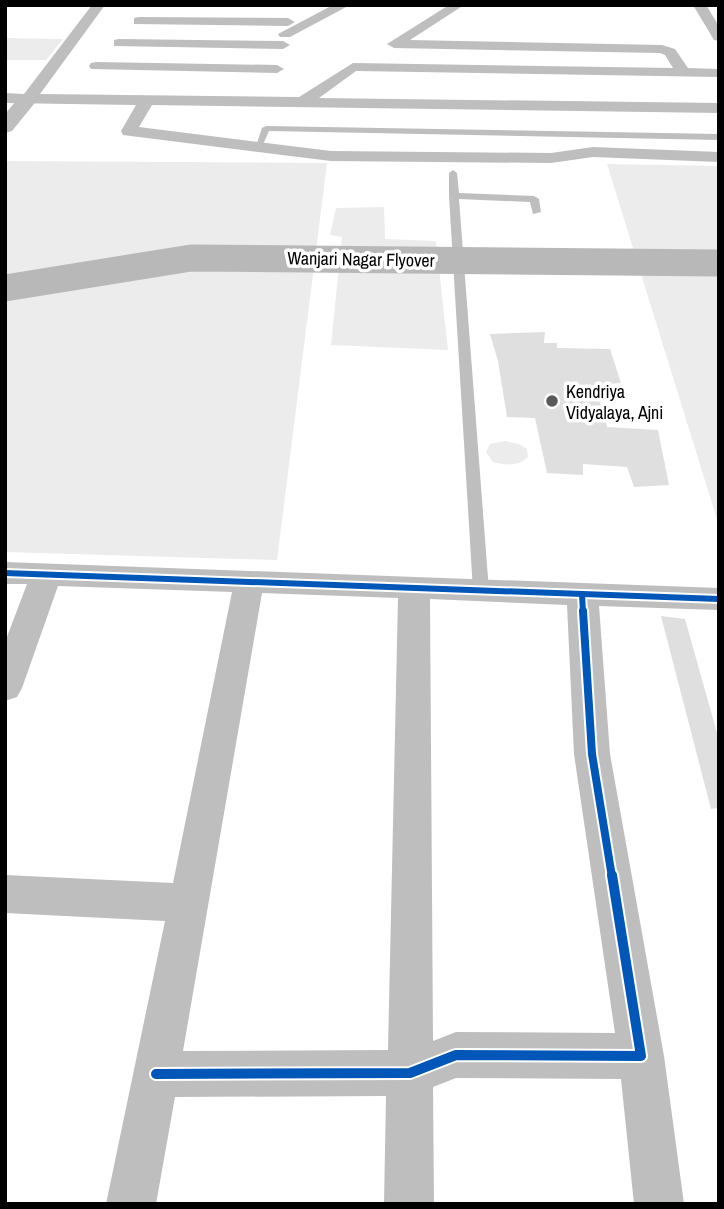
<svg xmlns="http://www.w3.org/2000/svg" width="724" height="1209" font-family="'Archivo Narrow',sans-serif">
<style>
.green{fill:#ececec}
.building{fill:#dfdfdf}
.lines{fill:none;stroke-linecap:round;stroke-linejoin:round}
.service{fill:#bebebe;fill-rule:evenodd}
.minor{fill:#bebebe;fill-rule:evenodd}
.tertiary{fill:#bebebe;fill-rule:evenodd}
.secondary-bridge{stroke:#b8b8b8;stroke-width:27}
.cycleway-far2-casing{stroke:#fff;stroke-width:10}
.cycleway-far1-casing{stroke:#fff;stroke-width:12}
.cycleway-casing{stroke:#fff;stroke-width:14}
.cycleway-far2{stroke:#0057b8;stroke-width:6}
.cycleway-far1{stroke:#0057b8;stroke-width:8}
.cycleway{stroke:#0057b8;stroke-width:10}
.poi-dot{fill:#595959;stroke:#fff;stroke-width:2.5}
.labels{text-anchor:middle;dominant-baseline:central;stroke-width:7;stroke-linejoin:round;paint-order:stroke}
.far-street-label{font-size:18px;fill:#000;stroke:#fff}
.far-poi-label{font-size:18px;fill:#000;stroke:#fff;text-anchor:start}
</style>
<rect width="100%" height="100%" fill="#fff"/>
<g class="green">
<path d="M5,38l58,1 -17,21h-41z"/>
<path d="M5,161l322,2 -50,397 -272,-8z"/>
<path d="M607,164l112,2v360z"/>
<path d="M384,207l1,32 51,2 12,109 -117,-5 11,-108 -12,-2 6,-27z"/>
<path d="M505,441l14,3 8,5 1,8c-11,10 -22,8 -35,5l-7,-10 4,-8z"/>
</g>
<g class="building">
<path d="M545,332l-1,11h13v5l53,1 11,34 -26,2 12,42 51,3 11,55 -35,2 -7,-20 -44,-3v11l-36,-2 -12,-55 -28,-1 -9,-56 -8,-27z"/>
<path d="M661,616l24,3 34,121v68l-8,1z"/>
</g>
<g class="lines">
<g class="service">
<path d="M266,126l453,8v6l-450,-9 -8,18h-6l7,-21z"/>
<path d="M453,170l4,3 2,20 75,3 5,3 2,13 -8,2 -3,-12 -71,-3 30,392 -8,6 -8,-6 -24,-395v-23z"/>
</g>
<g class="minor">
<path d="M92,5h13l-65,89 259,3 54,-34 320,5 -8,-13 -5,-2 -266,-5 -7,-4 62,-39h15l-54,35 252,5 13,4 13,19 31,1v8l-363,-6 -37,27 400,5v10l-567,-8 -13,22 192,24 220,2 42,-6 126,5v10l-126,-5 -42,6 -220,-2 -208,-26 -2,-4 15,-26 -131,-2v-10l19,1z"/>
<path d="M333,5h17l-60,32h-10l-2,-3z"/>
<path d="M693,5h13l13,21v15l-5,-1z"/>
<path d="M139,17l149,1 7,4 -7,4 -154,-2v-6z"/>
<path d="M119,39l164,2 7,4 -7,4 -169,-3v-6z"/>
<path d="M96,62l181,3 7,4 -7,4 -186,-4 -2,-3 2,-3z"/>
<path d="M5,562l714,26v22l-120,-4 11,148 54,302 20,148h-50l-13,-125 -165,-1 -23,9 1,117h-50l2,-108 -211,1 -19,107h-50l59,-283 -160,-8v-38l168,8 59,-291 -174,-6 -36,102 -5,9 -12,4v-59l22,-58h-22zM262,593l136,5 -10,452 -205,1zM430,599l137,6 7,149 41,279 -159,-1 -23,9z"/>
</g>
<path class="tertiary" d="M28,93l10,6 -26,32 -7,2v-19l16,-19z"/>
<path class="secondary-bridge" d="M5,288l186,-30 528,5"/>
<g class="cycleway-far2-casing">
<g id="cycleway-far2">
<path d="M5,573l714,26"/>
<path d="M582,594l1,19"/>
</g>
</g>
<g class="cycleway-far1-casing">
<path id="cycleway-far1" d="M583,611l9,143 20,123"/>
</g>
<g class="cycleway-casing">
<path id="cycleway" d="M156,1074l254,-1 46,-18 185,1 -29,-181"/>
</g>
<use href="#cycleway-far2" class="cycleway-far2"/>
<use href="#cycleway-far1" class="cycleway-far1"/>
<use href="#cycleway" class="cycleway"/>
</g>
<circle class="poi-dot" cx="552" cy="401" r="7"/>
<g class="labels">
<g class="far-street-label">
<text transform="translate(361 259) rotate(1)">Wanjari Nagar Flyover</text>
</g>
<g class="far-poi-label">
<text x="566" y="391">Kendriya<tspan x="566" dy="21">Vidyalaya, Ajni</tspan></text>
</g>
</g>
<rect width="724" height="1209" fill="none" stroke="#000000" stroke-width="14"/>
</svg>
